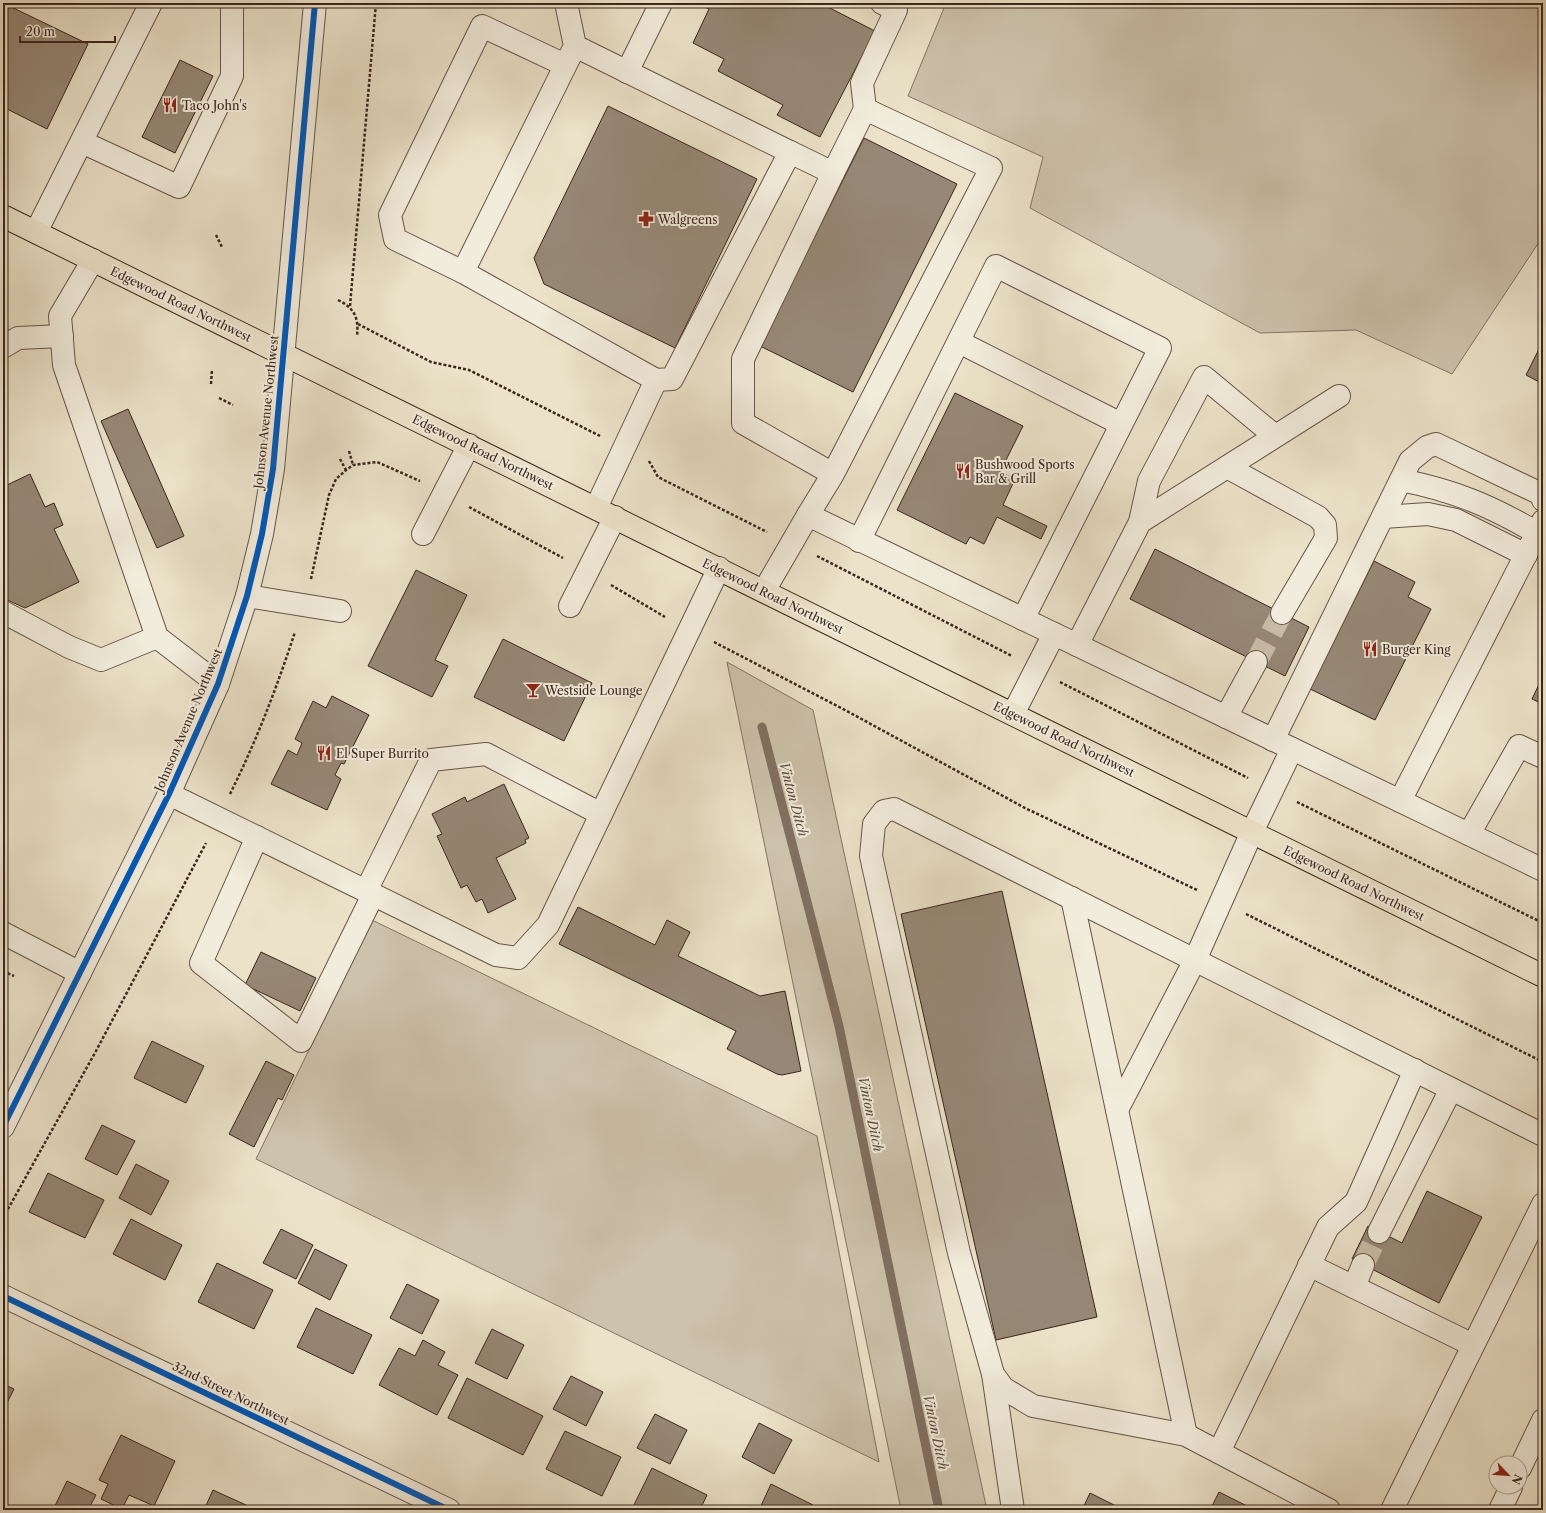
<svg xmlns="http://www.w3.org/2000/svg" width="1546" height="1513" font-family="'Libre Caslon Text',serif">
<style>
.green{fill:#cdc2ac;stroke:#847464}
.lines{fill:none;stroke-linecap:round;stroke-linejoin:round}
.stream{stroke:#807061;stroke-width:9}
.building{fill:#968876;stroke:#3a261d}
.minor-tunnel{stroke:#c8bca7;stroke-width:22;stroke-dasharray:22 11;stroke-linecap:butt}
.minor-casing{stroke:#665548;stroke-width:24}
.major-casing{stroke:#3a261d;stroke-width:24}
.path{stroke:#3a261d;stroke-width:2.5;stroke-dasharray:3 2;stroke-linecap:butt}
.minor{stroke:#f2ecdc;stroke-width:22}
.major{stroke:#ebe2c9;stroke-width:22}
.cycleway-casing{stroke:#f2ecdc;stroke-width:8}
.cycleway{stroke:#0057b8;stroke-width:6}
.labels{text-anchor:middle;dominant-baseline:central;stroke-width:4;stroke-linejoin:round;paint-order:stroke}
.poi-label{font-size:12px;fill:#3a261d;stroke:#f2ecdc;text-anchor:start}
.street-label{font-size:12px;fill:#3a261d;stroke:#f2ecdc}
.water-label{font-size:13px;font-style:italic;fill:#5d4b3f;stroke:#f2ecdc}
</style>
<rect width="100%" height="100%" fill="#ebe2c9"/>
<filter id="stains"><feTurbulence type="fractalNoise" baseFrequency=".005" numOctaves="4"/><feColorMatrix values="0 0 0 0 .2 0 0 0 0 .09 0 0 0 0 .02 0 0 0 .5 -.17"/></filter>
<radialGradient id="worn" r=".72"><stop offset=".6" stop-color="#630" stop-opacity="0"/><stop offset="1" stop-color="#630" stop-opacity=".3"/></radialGradient>
<g class="green">
<path d="M946,3h597v233l-91,138 -96,-44 -96,3 -230,-125 13,-51 -135,-61z"/>
<path d="M727,662l86,48 174,800h-86z"/>
<path d="M372,920l445,216 62,326 -623,-303z"/>
</g>
<g class="lines">
<path class="stream" d="M762,727l77,299 100,484"/>
</g>
<g class="building">
<path d="M3,3l85,41 -41,85 -44,-22z"/>
<path d="M697,3h123l55,28 -55,106 -43,-22 6,-10 -65,-34 6,-12 -31,-16 16,-34z"/>
<path d="M180,60l33,16 -38,77 -33,-16z"/>
<path d="M608,106l149,73 -82,169 -131,-64 -10,-26z"/>
<path d="M864,138l93,46 -104,208 -93,-46z"/>
<path d="M1541,345l2,1v38l-17,-9z"/>
<path d="M955,393l68,33 -23,46 15,7 -12,26 44,21 -6,13 -44,-22 -13,27 -14,-7 -4,7 -69,-34z"/>
<path d="M128,409l56,127 -27,12 -56,-127z"/>
<path d="M30,474l15,33 9,-4 9,22 -9,4 25,53 -54,26 -22,-10v-111z"/>
<path d="M1155,549l154,78 -24,49 -155,-77z"/>
<path d="M1374,561l41,21 -7,15 23,12 -56,111 -65,-31z"/>
<path d="M416,570l51,25 -32,65 13,6 -16,31 -64,-31z"/>
<path d="M503,639l89,44 -28,58 -90,-44z"/>
<path d="M1543,676v28l-11,-5z"/>
<path d="M332,696l37,19 -25,49 -3,-1 -6,12 6,4 -14,31 -56,-26 17,-34 9,5 5,-12 -7,-4 18,-38 13,7z"/>
<path d="M504,784l25,54 -4,2 1,3 -30,15 20,41 -28,14 -6,-14 -6,3 -9,-17 -6,3 -24,-52 5,-2 -10,-20 33,-17 2,5z"/>
<path d="M1002,891l95,426 -101,23 -95,-426z"/>
<path d="M578,907l77,38 12,-25 23,12 -12,24 82,40 25,-5 16,80 -19,4 -5,-1 -50,-25 9,-18 -177,-87z"/>
<path d="M261,952l55,26 -16,33 -55,-26z"/>
<path d="M152,1041l52,25 -18,37 -52,-25z"/>
<path d="M266,1061l28,14 -12,25 -4,-2 -24,49 -25,-13z"/>
<path d="M102,1125l33,16 -18,34 -32,-16z"/>
<path d="M136,1164l33,17 -18,34 -32,-17z"/>
<path d="M48,1173l56,27 -19,38 -56,-26z"/>
<path d="M1427,1191l55,26 -43,86 -87,-44 16,-33 34,17z"/>
<path d="M131,1219l51,26 -17,35 -52,-26z"/>
<path d="M281,1229l32,16 -17,34 -33,-16z"/>
<path d="M315,1249l32,16 -17,35 -32,-17z"/>
<path d="M217,1263l56,27 -19,39 -56,-27z"/>
<path d="M407,1284l32,16 -17,34 -32,-16z"/>
<path d="M316,1308l56,27 -19,39 -56,-27z"/>
<path d="M492,1329l32,16 -17,34 -32,-16z"/>
<path d="M423,1340l22,12 -7,13 20,10 -21,40 -58,-30 20,-37 16,8z"/>
<path d="M571,1376l32,16 -17,34 -33,-17z"/>
<path d="M467,1378l76,38 -20,39 -75,-37z"/>
<path d="M3,1384l11,5 -11,22z"/>
<path d="M655,1414l32,16 -17,34 -33,-16z"/>
<path d="M759,1423l33,17 -18,34 -32,-17z"/>
<path d="M565,1431l56,26 -19,39 -56,-27z"/>
<path d="M121,1435l54,26 -21,45 -25,-11 -7,14 -21,-10 7,-15 -9,-4z"/>
<path d="M652,1468l55,27 -7,15h-61l-6,-3z"/>
<path d="M67,1481l29,14 -8,15h-35z"/>
<path d="M771,1484l42,21 -2,5h-52z"/>
<path d="M213,1490l44,20h-53z"/>
<path d="M1219,1492l36,18h-45z"/>
<path d="M1090,1493l34,17h-42z"/>
<path d="M1543,1497v13h-6z"/>
</g>
<g class="lines">
<g class="minor-tunnel">
<path d="M1256,662l26,-49"/>
<path d="M1363,1265l16,-33"/>
</g>
<g class="minor-casing">
<g id="minor">
<path d="M566,3l9,43 -112,226 193,108 16,-1 118,-227 -215,-106"/>
<path d="M627,72l34,-69"/>
<path d="M865,109l-3,-26 34,-73 -14,-7"/>
<path d="M82,142l97,45 53,-111v-73"/>
<path d="M790,152l43,21"/>
<path d="M36,232l115,-229"/>
<path d="M93,260l-33,56 4,49 93,272 61,47"/>
<path d="M463,272l-68,-33 -5,-24 92,-189 83,39"/>
<path d="M959,342l162,82"/>
<path d="M3,347l15,-9 44,-2"/>
<path d="M1227,467l91,50 7,8 1,13 -44,75"/>
<path d="M1401,480c54,11 88,25 136,53"/>
<path d="M596,508l60,-128"/>
<path d="M808,515l25,-41 158,-306 -126,-59 -32,64 -90,186v64l90,51"/>
<path d="M1383,517l45,-3 28,6 70,35"/>
<path d="M1140,522l9,-41 55,-104 71,59"/>
<path d="M423,534l46,-89"/>
<path d="M859,541l137,-275 164,82 -137,271"/>
<path d="M764,591l44,-76 735,355"/>
<path d="M247,596l93,15"/>
<path d="M570,606l45,-89"/>
<path d="M3,612l66,35 32,13 56,-23"/>
<path d="M1077,645l63,-123 199,-126"/>
<path d="M1013,714l41,-80"/>
<path d="M1226,717l30,-55"/>
<path d="M1273,740l137,-279 17,-14 9,-3 105,50 2,6"/>
<path d="M169,794l327,161 22,3 30,-33 171,-357"/>
<path d="M1400,801l143,-280"/>
<path d="M1469,834l50,-88 24,11"/>
<path d="M257,837l-56,126 100,78 72,-146"/>
<path d="M366,891l65,-131 55,-6 115,60"/>
<path d="M1072,898l114,537"/>
<path d="M3,933l77,40"/>
<path d="M1117,1110l78,-150 57,-128 40,-83"/>
<path d="M3,1127l166,-333 49,-110 29,-88 15,-62 11,-65 42,-466"/>
<path d="M1379,1232l72,-143"/>
<path d="M1309,1265l164,80"/>
<path d="M1354,1287l9,-22"/>
<path d="M3,1296l446,214"/>
<path d="M993,1374l20,136"/>
<path d="M1219,1452l109,-225 28,-25 59,-132"/>
<path d="M1520,1468l23,-48"/>
<path d="M1329,1510l-143,-75 -153,-29 -30,-18 -10,-14 -34,-121 -88,-397 3,-32 10,-13 10,-2 649,326"/>
<path d="M1392,1510l151,-306"/>
<path d="M1500,1510l11,-23"/>
</g>
</g>
<g class="major-casing">
<path id="major" d="M3,216l1540,760"/>
</g>
<g class="path">
<path d="M216,235l6,12"/>
<path d="M338,300c16,8 21,17 19,36"/>
<path d="M350,306l26,-303"/>
<path d="M358,324l73,38 38,8 131,66"/>
<path d="M211,384l1,-15"/>
<path d="M219,398l14,7"/>
<path d="M349,451l4,14"/>
<path d="M340,459l6,11"/>
<path d="M649,461l9,16 109,55"/>
<path d="M469,507l94,51"/>
<path d="M817,556l195,100"/>
<path d="M311,579l18,-84 7,-16 10,-9 7,-5 24,-3 43,19"/>
<path d="M611,585l54,32"/>
<path d="M714,642l131,68 180,98 172,82"/>
<path d="M1060,682l188,96"/>
<path d="M230,794c26,-52 47,-107 65,-162"/>
<path d="M1297,802l246,121"/>
<path d="M1246,914l297,148"/>
<path d="M3,971l11,5"/>
<path d="M3,1218l93,-167 110,-208"/>
</g>
<use href="#minor" class="minor"/>
<use href="#major" class="major"/>
<g class="cycleway-casing">
<g id="cycleway">
<path d="M3,1127l166,-333 49,-110 29,-88 15,-62 11,-65 42,-466"/>
<path d="M3,1296l446,214"/>
</g>
</g>
<use href="#cycleway" class="cycleway"/>
</g>
<defs>
<g id="restaurant-bare" transform="scale(1.2)"><path d="M-5-6h1v4h1v-4h1v4h1v-4h1v5L-1.5 .5V6h-2V.5L-5-1ZM5-6V6H3V1.5H1.5Q1.5-4 5-6Z" fill="#8f2418" stroke="#f2ecdc" stroke-width="2.5" paint-order="stroke"/></g>
<g id="pharmacy-bare" transform="scale(1.2)"><path d="M-2-6h4v4h4v4h-4v4h-4v-4h-4v-4h4Z" fill="#8f2418" stroke="#f2ecdc" stroke-width="2.5" paint-order="stroke"/></g>
<g id="bar-bare" transform="scale(1.2)"><path d="M-6-5H6L.8 .8V4.5H3.5V6h-7V4.5H-.8V.8Z" fill="#8f2418" stroke="#f2ecdc" stroke-width="2.5" paint-order="stroke"/></g>
</defs>
<g fill-rule="evenodd">
<use href="#restaurant-bare" x="170" y="105"/>
<use href="#pharmacy-bare" x="646" y="219"/>
<use href="#restaurant-bare" x="963" y="471"/>
<use href="#restaurant-bare" x="1370" y="649"/>
<use href="#bar-bare" x="533" y="690"/>
<use href="#restaurant-bare" x="324" y="753"/>
</g>
<g class="labels">
<g class="poi-label">
<text x="182" y="105">Taco John's</text>
<text x="658" y="219">Walgreens</text>
<text x="975" y="464">Bushwood Sports<tspan x="975" dy="14">Bar &amp; Grill</tspan></text>
<text x="1382" y="649">Burger King</text>
<text x="545" y="690">Westside Lounge</text>
<text x="336" y="753">El Super Burrito</text>
</g>
<g class="street-label">
<text transform="translate(181 304) rotate(26)">Edgewood Road Northwest</text>
<text transform="translate(266 412) rotate(-84)">Johnson Avenue Northwest</text>
<text transform="translate(483 452) rotate(26)">Edgewood Road Northwest</text>
<text transform="translate(773 596) rotate(26)">Edgewood Road Northwest</text>
<text transform="translate(188 720) rotate(-67)">Johnson Avenue Northwest</text>
<text transform="translate(1064 739) rotate(26)">Edgewood Road Northwest</text>
<text transform="translate(1354 883) rotate(26)">Edgewood Road Northwest</text>
<text transform="translate(231 1393) rotate(26)">32nd Street Northwest</text>
</g>
<g class="water-label">
<text transform="translate(794 799) rotate(75)">Vinton Ditch</text>
<text transform="translate(871 1114) rotate(78)">Vinton Ditch</text>
<text transform="translate(936 1432) rotate(78)">Vinton Ditch</text>
</g>
</g>
<rect width="1546" height="1513" fill="none" stroke="#ebe2c9" stroke-width="16"/>
<rect x="4" y="4" width="1538" height="1505" fill="none" stroke="#3a261d" stroke-width="2"/>
<rect x="8" y="8" width="1530" height="1497" fill="none" stroke="#3a261d"/>
<g transform="translate(1508 1475) rotate(116)"><circle r="19" fill="#f2ecdc" stroke="#a89d90"/>
<path d="M0-3L7 15L0 10L-7 15Z" fill="#8f2418"/>
<text y="-6" font-size="11" font-weight="bold" text-anchor="middle" fill="#3a261d">N</text>
</g>
<path d="M20 36v6h95v-6" fill="none" stroke="#3a261d" stroke-width="2"/>
<text x="26" y="36" font-size="12" fill="#3a261d" stroke="#f2ecdc" stroke-width="3" paint-order="stroke">20 m</text>
<rect width="100%" height="100%" filter="url(#stains)"/>
<rect width="100%" height="100%" fill="url(#worn)"/>
</svg>
